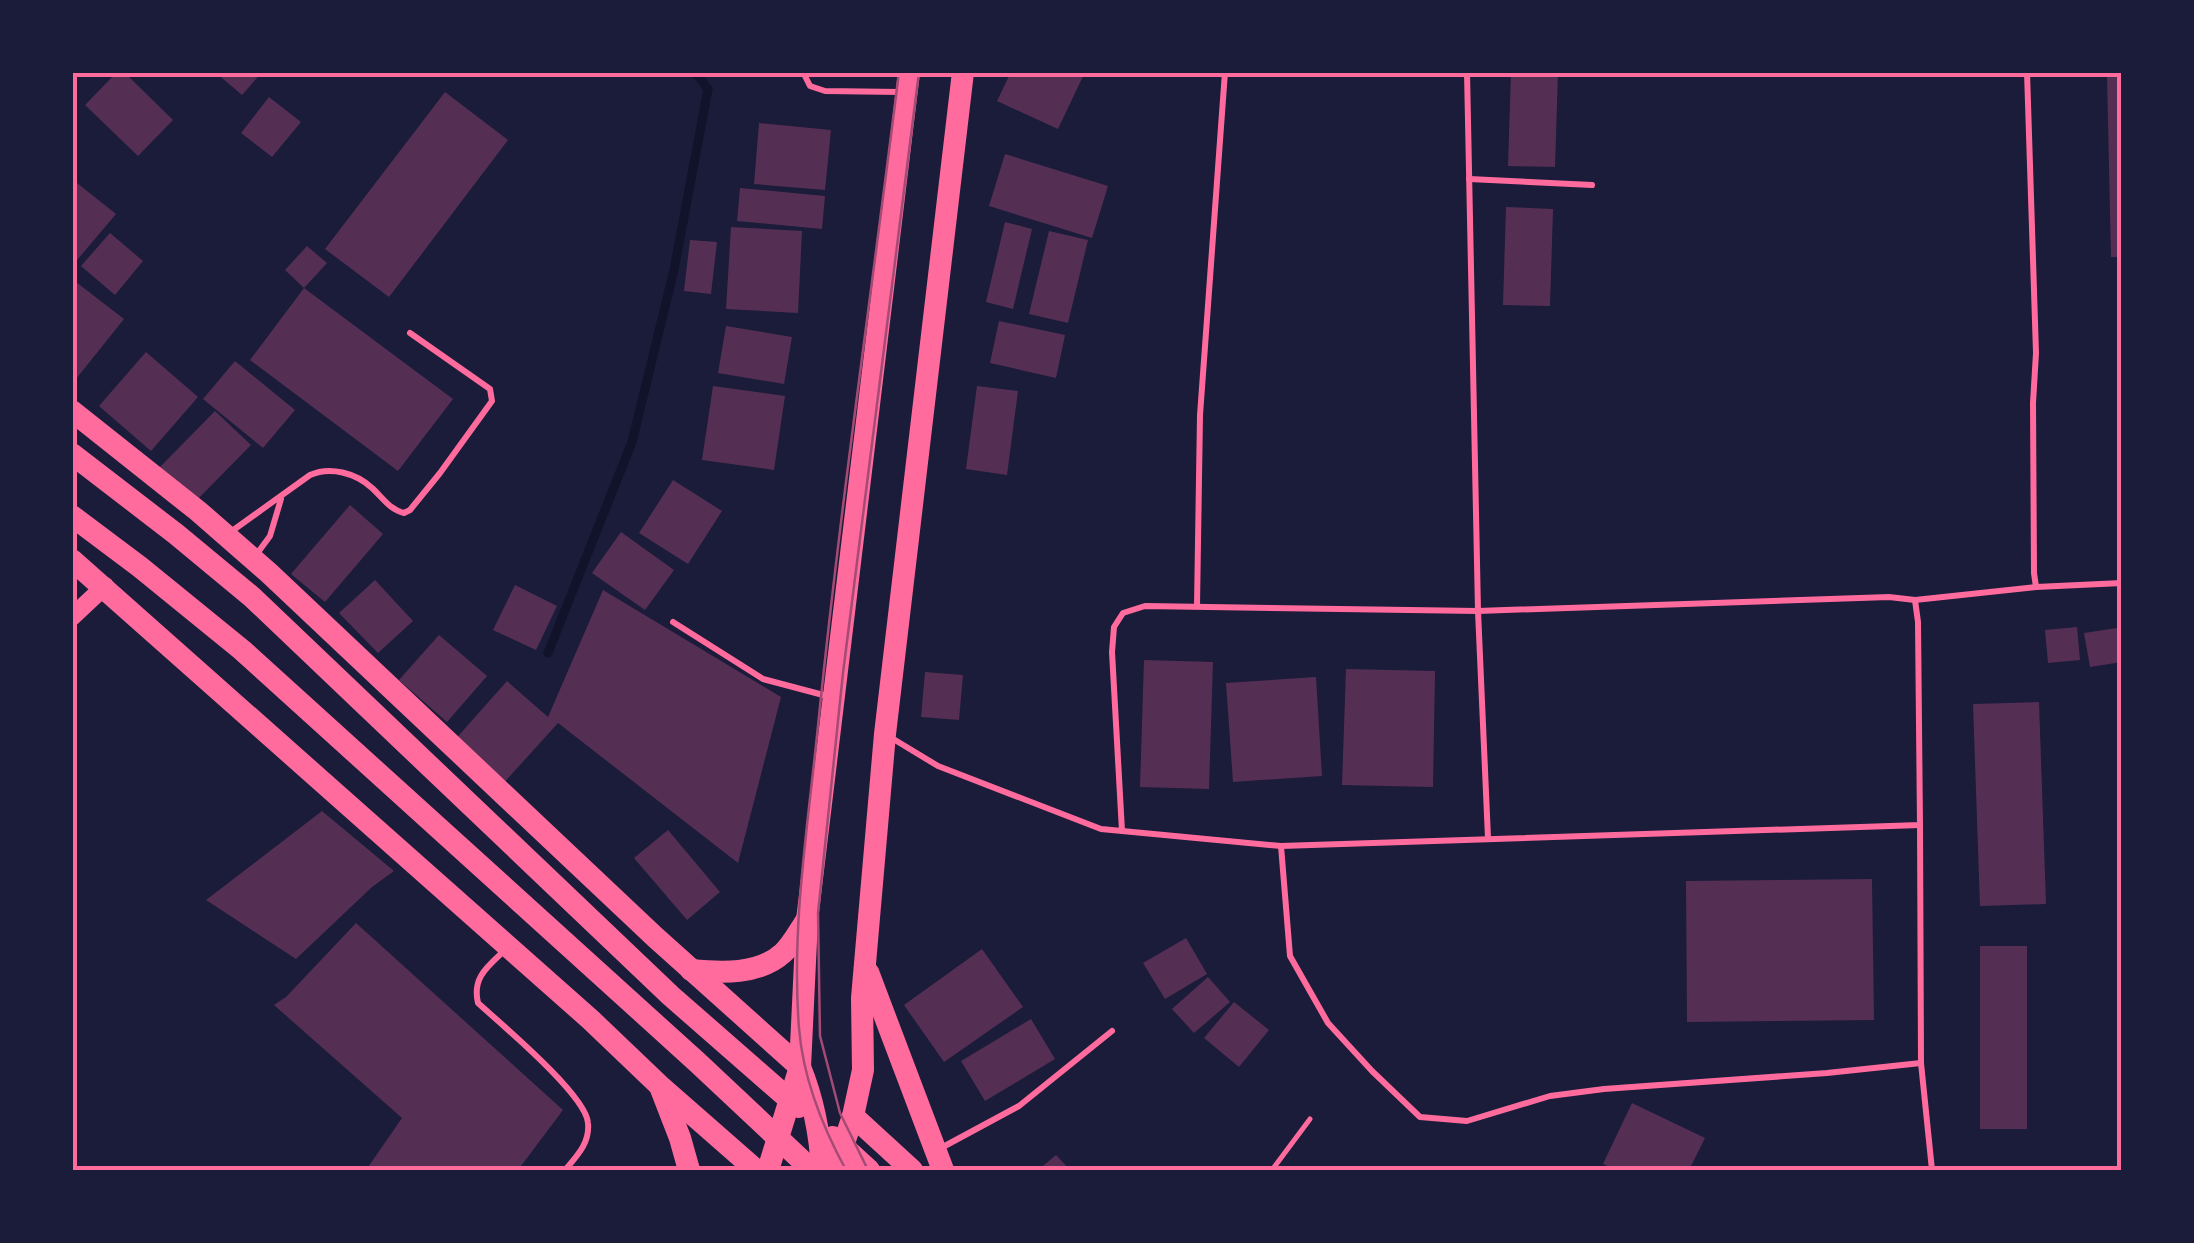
<svg xmlns="http://www.w3.org/2000/svg" width="2194" height="1243" font-family="Spectral,serif">
<style>
.lines{fill:none;stroke-linecap:round;stroke-linejoin:round}
.stream{stroke:#12122b;stroke-width:9}
.building{fill:#542f53}
.path{stroke:#ff6b9d;stroke-width:5}
.service{stroke:#ff6b9d;stroke-width:6}
.tertiary{stroke:#ff6b9d;stroke-width:18}
.trunk{stroke:#ff6b9d;stroke-width:22}
.tram{stroke:#a44b75;stroke-width:2.5}
.neatline{fill:none;stroke:#ff6b9d;stroke-width:4}
</style>
<rect width="100%" height="100%" fill="#1b1b3a"/>
<g class="lines">
<path class="stream" d="M548,653l84,-211 42,-172 34,-181 -13,-17"/>
</g>
<g class="building">
<path d="M117,72h7l49,48 -35,36 -53,-51z"/>
<path d="M215,72h47l-20,23z"/>
<path d="M1011,72h74l-27,57 -61,-28z"/>
<path d="M1511,72h47l-3,95 -47,-1z"/>
<path d="M2107,76h15v181h-11z"/>
<path d="M445,92l63,48 -119,157 -64,-48z"/>
<path d="M269,97l32,25 -29,35 -31,-24z"/>
<path d="M759,123l72,7 -6,60 -71,-6z"/>
<path d="M1005,154l103,32 -16,52 -103,-32z"/>
<path d="M72,179l44,35 -44,52z"/>
<path d="M740,188l85,8 -3,33 -85,-8z"/>
<path d="M1506,207l47,2 -3,97 -47,-1z"/>
<path d="M1005,222l27,7 -19,80 -27,-7z"/>
<path d="M731,227l71,4 -4,82 -72,-4z"/>
<path d="M1049,231l39,9 -20,83 -39,-9z"/>
<path d="M110,233l33,28 -28,34 -34,-29z"/>
<path d="M690,240l27,2 -6,52 -27,-3z"/>
<path d="M307,246l20,17 -23,25 -19,-18z"/>
<path d="M76,282l48,37 -52,65v-98z"/>
<path d="M304,288l149,111 -55,72 -148,-111z"/>
<path d="M999,321l66,14 -9,43 -66,-15z"/>
<path d="M726,326l66,11 -8,47 -66,-11z"/>
<path d="M146,352l52,45 -47,54 -52,-45z"/>
<path d="M235,361l60,49 -32,38 -60,-49z"/>
<path d="M713,386l72,10 -11,74 -72,-10z"/>
<path d="M977,386l41,5 -11,84 -41,-6z"/>
<path d="M215,411l36,34 -58,59 -36,-34z"/>
<path d="M673,480l49,31 -34,53 -49,-31z"/>
<path d="M350,505l33,29 -58,68 -34,-28z"/>
<path d="M621,532l53,38 -29,40 -53,-37z"/>
<path d="M375,580l38,41 -35,32 -39,-40z"/>
<path d="M515,585l42,21 -21,44 -43,-20z"/>
<path d="M603,590l178,107 -43,166 -180,-140 -57,63 -49,-43 55,-62 41,36z"/>
<path d="M2077,627l3,33 -32,3 -3,-33z"/>
<path d="M2117,628l5,34 -32,5 -6,-34z"/>
<path d="M439,635l48,41 -40,46 -48,-42z"/>
<path d="M1144,660l69,2 -4,127 -69,-2z"/>
<path d="M1346,669l89,2 -2,116 -91,-2z"/>
<path d="M925,672l38,3 -4,45 -38,-3z"/>
<path d="M1316,677l6,99 -89,6 -7,-99z"/>
<path d="M2039,702l7,202 -66,2 -7,-202z"/>
<path d="M322,811l72,60 -22,16 -76,72 -90,-59z"/>
<path d="M668,830l52,62 -33,28 -53,-62z"/>
<path d="M1872,879l2,141 -187,2 -1,-141z"/>
<path d="M356,923l207,187 -45,60h-152l36,-52 -128,-113 12,-8z"/>
<path d="M1186,938l21,36 -42,25 -22,-36z"/>
<rect x="1980" y="946" width="47" height="183"/>
<path d="M982,949l41,58 -79,55 -40,-57z"/>
<path d="M1208,977l22,25 -36,31 -22,-24z"/>
<path d="M1234,1002l35,28 -30,37 -35,-29z"/>
<path d="M1031,1019l24,40 -70,42 -24,-40z"/>
<path d="M1632,1103l73,35 -16,32h-73l-13,-6z"/>
<path d="M1056,1155l14,15h-32z"/>
</g>
<g class="lines">
<path class="path" d="M1272,1170l38,-51"/>
<g class="service">
<path d="M803,72l7,14 15,5 75,1"/>
<path d="M1467,72l11,539 10,227"/>
<path d="M2027,72l9,281 -3,50 1,170 2,14 86,-4"/>
<path d="M1469,179l123,6"/>
<path d="M232,531l78,-56c20,-9 46,-2 62,13 11,10 18,22 32,25l6,-3 30,-37 52,-72 -2,-12 -80,-56"/>
<path d="M256,555l14,-19 11,-37"/>
<path d="M1915,600l121,-13"/>
<path d="M1197,606l3,-191 25,-343"/>
<path d="M673,622l90,57 64,17"/>
<path d="M890,737l48,29 163,63 21,2 159,15 639,-21 -2,-203 -3,-22 -26,-3 -411,14 -333,-5 -22,7 -9,14 -2,25 10,179"/>
<path d="M1920,825l1,238 11,107"/>
<path d="M1281,846l9,110 38,67 44,48 48,46 47,4 83,-25 54,-7 223,-16 94,-10"/>
<path d="M504,951c-17,16 -32,27 -26,52 23,21 108,92 110,120 2,20 -11,33 -23,47"/>
<path d="M941,1148l78,-42 93,-75"/>
</g>
<path class="tertiary" d="M72,617l33,-31"/>
<g class="trunk">
<path d="M72,411l126,100 71,62 386,364 145,130c14,34 20,67 22,103"/>
<path d="M72,454l104,80 76,63 419,399 127,111"/>
<path d="M72,516l68,51 102,83 455,412 115,108"/>
<path d="M72,560l519,460 68,65 97,85"/>
<path d="M691,970c30,3 68,5 92,-17 9,-8 16,-22 23,-32"/>
<path d="M868,972l75,198"/>
<path d="M661,1089l19,49 9,32"/>
<path d="M853,1116l59,54"/>
<path d="M833,1137l36,33"/>
<path d="M768,1170l32,-103 7,-147 102,-848"/>
<path d="M835,1170l18,-54 10,-46 -1,-72 23,-264 78,-662"/>
</g>
<g class="tram">
<path d="M846,1170c-23,-42 -43,-93 -47,-142 -8,-101 9,-203 19,-302 22,-218 54,-436 81,-654"/>
<path d="M868,1170l-28,-57 -20,-77 -2,-123 25,-240 76,-601"/>
</g>
</g>
<rect width="2194" height="1243" fill="none" stroke="#1b1b3a" stroke-width="150"/>
<rect x="75" y="75" width="2044" height="1093" class="neatline"/>
</svg>
